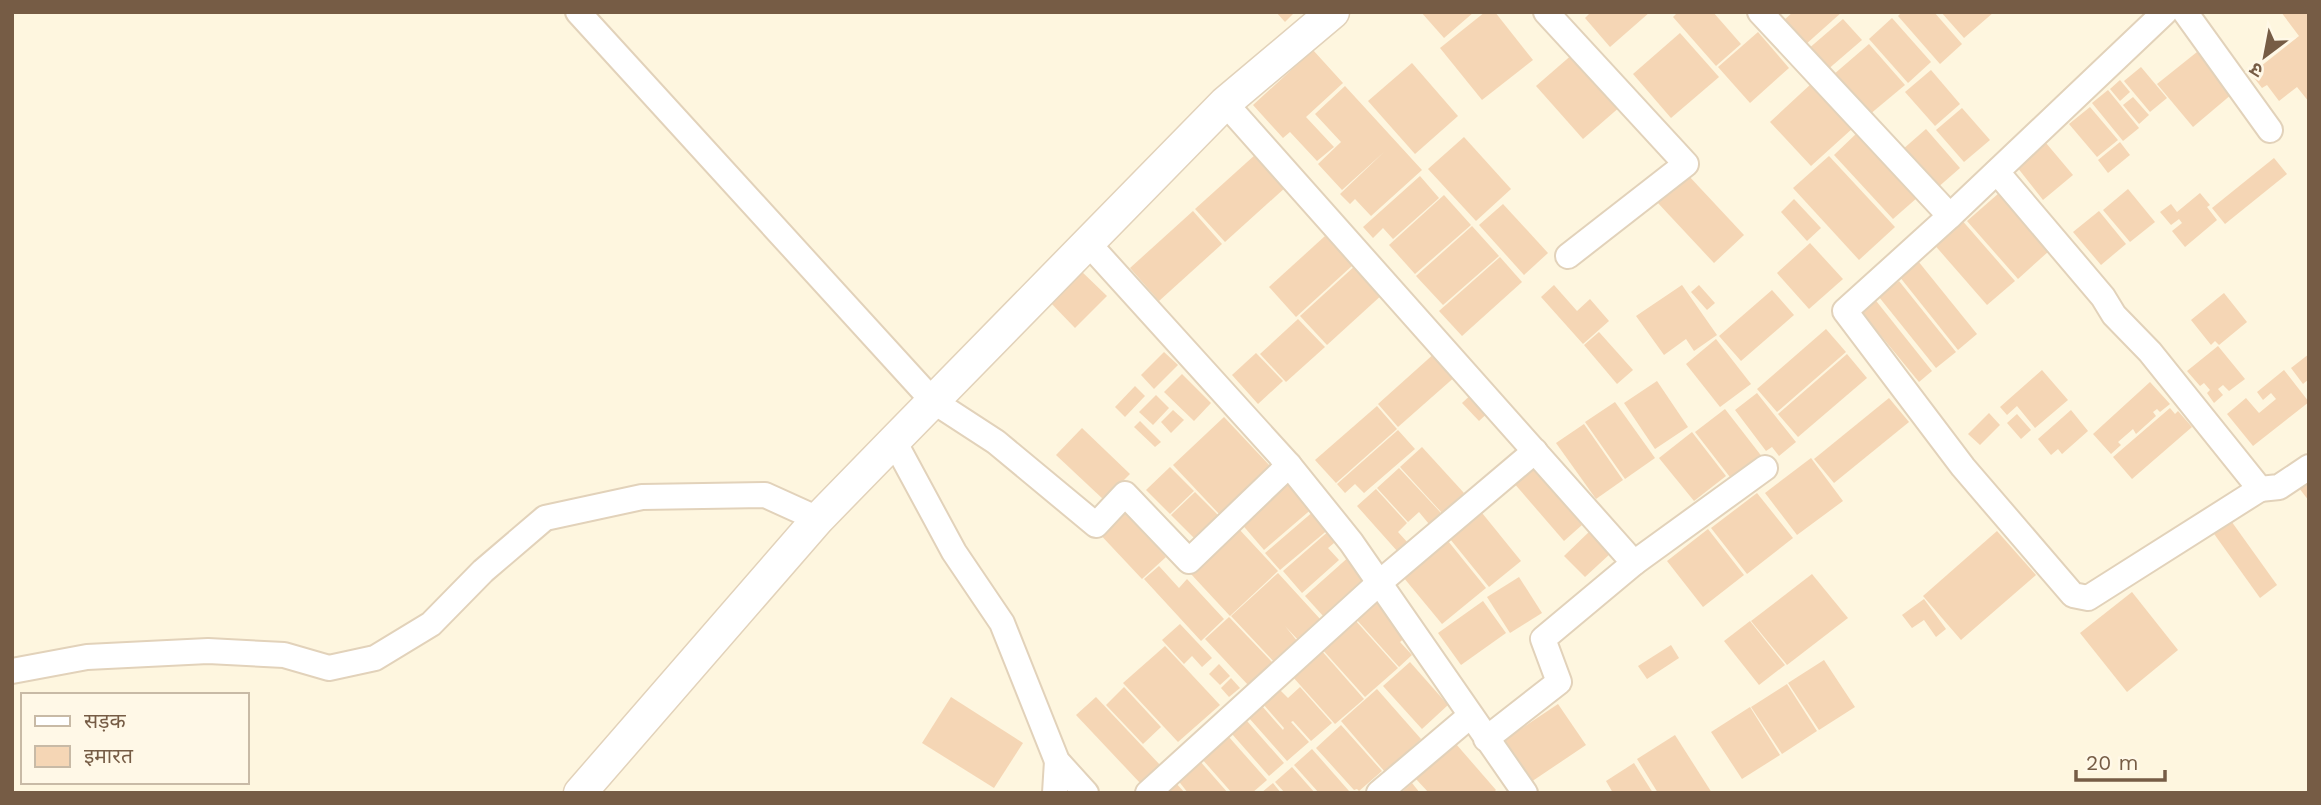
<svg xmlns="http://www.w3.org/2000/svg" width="2321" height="805" font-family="'Work Sans','Noto Sans Devanagari',sans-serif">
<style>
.building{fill:#f5d6b5}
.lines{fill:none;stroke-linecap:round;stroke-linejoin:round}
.minor-casing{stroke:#e2d2ba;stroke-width:28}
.tertiary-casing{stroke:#e2d2ba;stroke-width:35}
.minor{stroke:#fff;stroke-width:24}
.tertiary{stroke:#fff;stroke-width:32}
</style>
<rect width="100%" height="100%" fill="#fef6df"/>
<g class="building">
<path d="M1276,12h19l-10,10z"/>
<path d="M1421,12h53l-30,26z"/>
<path d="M1485,12h10l38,48 -51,40 -42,-52z"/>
<path d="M1591,12h59l-40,35 -25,-29z"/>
<path d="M1678,12h35l28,32 -25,22 -43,-49z"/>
<path d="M1793,12h49l-37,33 -22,-24z"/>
<path d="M1902,12h32l28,32 -22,20 -42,-48z"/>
<path d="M1941,12h53l-30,26z"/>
<path d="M2281,12h26l2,2v88l-12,-15 -18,14 -12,-16 -5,3 -11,-14 48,-38z"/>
<path d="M1892,18l39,44 -23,21 -39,-44z"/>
<path d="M1843,19l19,21 -36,31 -19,-21z"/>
<path d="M1758,32l31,36 -39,35 -32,-36z"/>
<path d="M1680,33l39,44 -48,41 -38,-44z"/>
<path d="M1869,44l36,41 -36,30 -36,-40z"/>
<path d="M1313,50l30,33 -37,34 28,30 -17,14 -27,-29 -7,6 -30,-33z"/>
<path d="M2197,52l35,42 -39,33 -36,-43z"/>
<path d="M1574,53l47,53 -38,33 -47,-53z"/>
<path d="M1412,63l46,53 -43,38 -47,-53z"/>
<path d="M2141,67l26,31 -17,14 -26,-31z"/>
<path d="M1931,70l29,34 -25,22 -30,-34z"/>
<path d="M2120,80l10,12 -10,9 -10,-12z"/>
<path d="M1812,83l41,45 -42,38 -41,-44z"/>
<path d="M1345,86l77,84 -51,46 -16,-17 -5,5 -10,-10 44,-42 -42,38 -24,-26 23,-22 -26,-28z"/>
<path d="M2108,90l31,38 -16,13 -31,-38z"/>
<path d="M2133,97l16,18 -10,9 -16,-19z"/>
<path d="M2090,107l28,33 -21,17 -28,-33z"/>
<path d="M1962,108l28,32 -26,22 -28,-32z"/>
<path d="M1926,129l34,39 -24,21 -34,-39z"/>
<path d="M1858,132l60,65 -25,22 -59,-64z"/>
<path d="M1464,137l47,52 -35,32 -48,-52z"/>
<path d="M2120,142l10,13 -22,18 -10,-13z"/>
<path d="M2046,143l27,32 -30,25 -26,-33z"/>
<path d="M1256,154l30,33 -61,55 -30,-33z"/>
<path d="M1829,156l66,71 -36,33 -66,-72z"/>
<path d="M2274,158l13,16 -62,50 -13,-16z"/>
<path d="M1687,174l57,61 -30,28 -57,-61z"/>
<path d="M1420,176l19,22 -46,41 -10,-11 -10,10 -10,-11z"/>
<path d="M2128,189l27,33 -25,20 -27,-32z"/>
<path d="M1999,193l50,58 -31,28 -51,-58z"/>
<path d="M2200,193l10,12 -3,2 10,13 -32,27 -13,-16 10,-8 -3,-4 -8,6 -11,-13 11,-8 6,8z"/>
<path d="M1444,195l27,30 -56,49 -26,-29z"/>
<path d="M1794,199l27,29 -14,13 -26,-29z"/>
<path d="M1503,204l45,49 -24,22 -45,-50z"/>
<path d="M1193,211l29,33 -63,57 -29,-33z"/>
<path d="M2099,211l27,33 -25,21 -28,-33z"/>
<path d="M1960,218l55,63 -28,24 -55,-63z"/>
<path d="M1472,226l27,30 -56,49 -27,-29z"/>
<path d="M1325,236l28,29 -57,52 -27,-30z"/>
<path d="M1810,243l33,36 -34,30 -32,-36z"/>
<path d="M1500,257l22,25 -60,54 -23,-25z"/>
<path d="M1918,261l59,73 -19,16 -59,-74z"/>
<path d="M1357,264l27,29 -57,52 -27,-29z"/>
<path d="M1079,269l28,27 -32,32 -27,-28z"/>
<path d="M1899,281l57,71 -20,16 -57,-71z"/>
<path d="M1554,285l23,26 13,-12 19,22 -26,23 -42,-47z"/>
<path d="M1682,285l35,50 -23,16 -8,-12 -22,16 -28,-39z"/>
<path d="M1699,285l16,18 -8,7 -16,-18z"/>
<path d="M1772,290l22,25 -53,46 -22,-25z"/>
<path d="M2224,293l23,29 -28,23 -4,-4 -4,4 -20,-25z"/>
<path d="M1873,297l59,74 -13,11 -60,-73z"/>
<path d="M1298,319l27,28 -39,35 -26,-28z"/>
<path d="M1826,329l20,23 -69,60 -20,-23z"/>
<path d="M1599,332l34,38 -16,14 -33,-39z"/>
<path d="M1716,339l35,45 -31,23 -34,-43z"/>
<path d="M2218,346l27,33 -16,12 -6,-6 -5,4 5,6 -9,8 -7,-10 3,-3 -6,-7 -4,3 -13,-15z"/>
<path d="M1164,352l14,13 -24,24 -13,-14z"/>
<path d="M1436,352l21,23 -59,52 -20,-23z"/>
<path d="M1256,353l27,28 -25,23 -26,-29z"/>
<path d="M1847,354l20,24 -69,59 -20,-23z"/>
<path d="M2309,354v25l-6,5 -12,-16z"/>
<path d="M2042,370l26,30 -33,28 -18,-22 -10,9 -7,-8z"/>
<path d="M2284,370l25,32 -56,44 -26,-32 19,-16 13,15 17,-14 -5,-6 -8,7 -6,-8z"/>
<path d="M1182,374l29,29 -17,18 -30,-29z"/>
<path d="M1657,381l31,46 -33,22 -31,-46z"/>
<path d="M2150,382l20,22 -10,8 -3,-3 -4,3 3,4 -20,18 -3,-5 -15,13 3,3 -10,9 -18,-20z"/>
<path d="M1135,386l10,10 -20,21 -10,-10z"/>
<path d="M1475,391l16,19 -12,11 -17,-18z"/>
<path d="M1757,393l39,49 -17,14 -7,-9 -6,4 -31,-41z"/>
<path d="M1156,395l13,13 -16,17 -14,-13z"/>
<path d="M1889,398l20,24 -75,61 -20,-24z"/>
<path d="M1615,402l40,56 -30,21 -40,-57z"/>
<path d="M1377,406l20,23 -61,54 -21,-23z"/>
<path d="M2170,408l5,6 3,-3 14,16 -60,52 -19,-22z"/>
<path d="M1725,409l38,49 -30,23 -38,-49z"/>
<path d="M1173,410l11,10 -13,13 -10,-11z"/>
<path d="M2071,410l17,21 -26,23 -4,-5 -7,6 -13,-16z"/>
<path d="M1989,413l11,12 -20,20 -12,-11z"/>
<path d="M2017,414l14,16 -10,9 -14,-16z"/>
<path d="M1224,417l47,50 -51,48 -47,-50z"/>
<path d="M1140,421l21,21 -6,5 -21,-20z"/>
<path d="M1584,424l39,56 -27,19 -40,-56z"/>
<path d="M1082,428l48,46 -26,26 -48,-45z"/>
<path d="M1398,430l17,19 -51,44 -9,-9 -10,9 -8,-9z"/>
<path d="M1692,432l34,44 -32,25 -35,-43z"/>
<path d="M1422,447l42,46 -22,20 -42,-46z"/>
<path d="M1811,458l32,43 -46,34 -32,-42z"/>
<path d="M1531,466l51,59 -18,16 -51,-59z"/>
<path d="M1170,467l24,24 -24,23 -24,-24z"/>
<path d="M1399,468l42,45 -12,11 -10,-12 -11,10 -31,-34z"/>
<path d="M1290,480l24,27 -50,43 -24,-28z"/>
<path d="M2309,481v20l-10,-13z"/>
<path d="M1376,489l31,34 -9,9 10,11 -10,9 -41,-46z"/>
<path d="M1195,492l24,24 -24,23 -24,-24z"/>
<path d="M1757,493l36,45 -46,36 -36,-46z"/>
<path d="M1120,508l46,49 -24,22 -46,-49z"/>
<path d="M1478,508l43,53 -32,26 -43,-53z"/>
<path d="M1315,510l15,18 -50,42 -15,-17z"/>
<path d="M2224,511l53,74 -17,13 -53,-74z"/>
<path d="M1238,528l40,43 -48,45 -40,-43z"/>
<path d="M1331,529l9,9 -12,10 11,12 -37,33 -19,-22z"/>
<path d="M1708,529l36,46 -41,32 -36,-46z"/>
<path d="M1591,530l20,23 -26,24 -21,-21z"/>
<path d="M1997,531l39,44 -75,65 -38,-44z"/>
<path d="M1444,536l42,52 -44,36 -43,-52z"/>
<path d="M1351,555l19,21 -46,41 -19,-21z"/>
<path d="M1159,566l20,22 8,-9 37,40 -23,22 -57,-62z"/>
<path d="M1278,573l43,47 -22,21 -14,-15 13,16 -23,21 -44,-47z"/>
<path d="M1812,574l36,44 -61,47 -36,-44z"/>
<path d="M1519,577l23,36 -32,20 -23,-36z"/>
<path d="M2132,592l46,58 -51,42 -47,-59z"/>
<path d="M1380,599l30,34 -10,9 12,13 -13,12 -43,-48z"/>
<path d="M1924,599l22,30 -10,8 -12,-17 -12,8 -10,-13z"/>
<path d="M1483,601l23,32 -45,32 -23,-32z"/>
<path d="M1229,617l44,46 -24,23 -44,-47z"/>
<path d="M1355,620l43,48 -33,29 -43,-48z"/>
<path d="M1750,621l35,44 -26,20 -35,-44z"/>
<path d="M1180,624l32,34 -10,9 -10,-11 -8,8 -22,-24z"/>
<path d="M1671,645l8,13 -32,21 -9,-13z"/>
<path d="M1165,646l55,59 -42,37 -55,-59z"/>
<path d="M1321,650l43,49 -29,25 -43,-48z"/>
<path d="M1824,660l31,47 -36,23 -31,-47z"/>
<path d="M1410,662l38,43 -26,24 -39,-43z"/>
<path d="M1219,664l11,12 -10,9 -11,-11z"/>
<path d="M1231,678l9,10 -11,9 -8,-9z"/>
<path d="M1787,684l30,47 -35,23 -31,-47z"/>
<path d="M1124,687l37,40 -18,17 -37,-39z"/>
<path d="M1300,687l32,36 -21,18 -18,-20 -2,1 18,20 -22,19 -38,-43 13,-12 21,24 1,-2 -21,-24 16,-15 9,9z"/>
<path d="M1377,689l44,50 -36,33 -44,-51z"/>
<path d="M951,697l72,46 -29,45 -72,-45z"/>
<path d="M1096,697l65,69 -20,18 -65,-69z"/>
<path d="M1558,704l28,41 -55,37 -28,-41z"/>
<path d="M1750,707l30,48 -38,24 -31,-47z"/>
<path d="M1247,721l37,42 -15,13 -37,-42z"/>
<path d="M1341,725l41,46 -23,20 -2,-2 -3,1 -38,-42z"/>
<path d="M1675,735l37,58h-54l-21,-34z"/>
<path d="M1228,736l39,44 -15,13h-20l-30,-34z"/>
<path d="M1456,744l40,46 -3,3h-64l-13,-14z"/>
<path d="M1312,749l37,42 -3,2h-27l-25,-28z"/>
<path d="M1199,760l29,33h-40l-11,-14z"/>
<path d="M1634,763l19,30h-40l-7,-12z"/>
<path d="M1292,767l23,26h-30l-10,-11z"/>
<path d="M1175,782l10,11h-21z"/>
<path d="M1273,783l8,10h-20z"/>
<path d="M1412,783l8,10h-19z"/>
</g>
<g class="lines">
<g class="minor-casing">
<g id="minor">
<path d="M578,12l355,389 63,41 100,83 29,-31 64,67 100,-96"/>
<path d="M1546,12l140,152 -118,92"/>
<path d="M1760,12l190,204"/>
<path d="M2165,12l-215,204 -105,95 118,156 110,128 15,3 172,-109"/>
<path d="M2185,12l85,118"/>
<path d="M1225,103l409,460 131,-95"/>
<path d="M1997,172l106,125 11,18 36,37 110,137 19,-2 30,-20"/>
<path d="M1087,242l202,223 62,77 174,251"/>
<path d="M894,441l60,111 48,71 55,138 29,32"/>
<path d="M12,671l75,-14 121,-6 76,4 45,13 46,-10 56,-34 52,-53 62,-53 97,-21 123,-2 53,24"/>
<path d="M1486,739l73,-57 -16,-43 91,-76"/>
<path d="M1055,793l2,-32"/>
<path d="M1148,793l231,-210 156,-132"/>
<path d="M1379,793l91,-77"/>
</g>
</g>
<g class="tertiary-casing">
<path id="tertiary" d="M580,793l238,-274 76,-78 331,-338 108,-91"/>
</g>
<use href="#minor" class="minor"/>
<use href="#tertiary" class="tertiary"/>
</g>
<rect width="2321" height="805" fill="none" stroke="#765c45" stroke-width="28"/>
<rect x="21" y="693" width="228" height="91" fill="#fff8e7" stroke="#c8baa6" stroke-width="2"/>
<rect x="35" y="716" width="35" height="10" fill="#ffffff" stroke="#c8baa6" stroke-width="2"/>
<text x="84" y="728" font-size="21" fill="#765c45">सड़क</text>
<rect x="35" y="746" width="35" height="21" fill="#f5d6b5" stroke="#c8baa6" stroke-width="2"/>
<text x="84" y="763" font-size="21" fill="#765c45">इमारत</text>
<g transform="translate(2265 56) rotate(212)" stroke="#fff8e7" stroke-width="5" paint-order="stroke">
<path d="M0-5L12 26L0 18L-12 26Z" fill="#765c45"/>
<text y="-10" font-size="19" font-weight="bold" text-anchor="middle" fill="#765c45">उ</text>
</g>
<path d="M2076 770v10h89v-10" fill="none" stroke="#765c45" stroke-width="3.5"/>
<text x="2086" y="770" font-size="21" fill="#765c45" stroke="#fff8e7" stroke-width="5" paint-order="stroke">20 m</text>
</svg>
